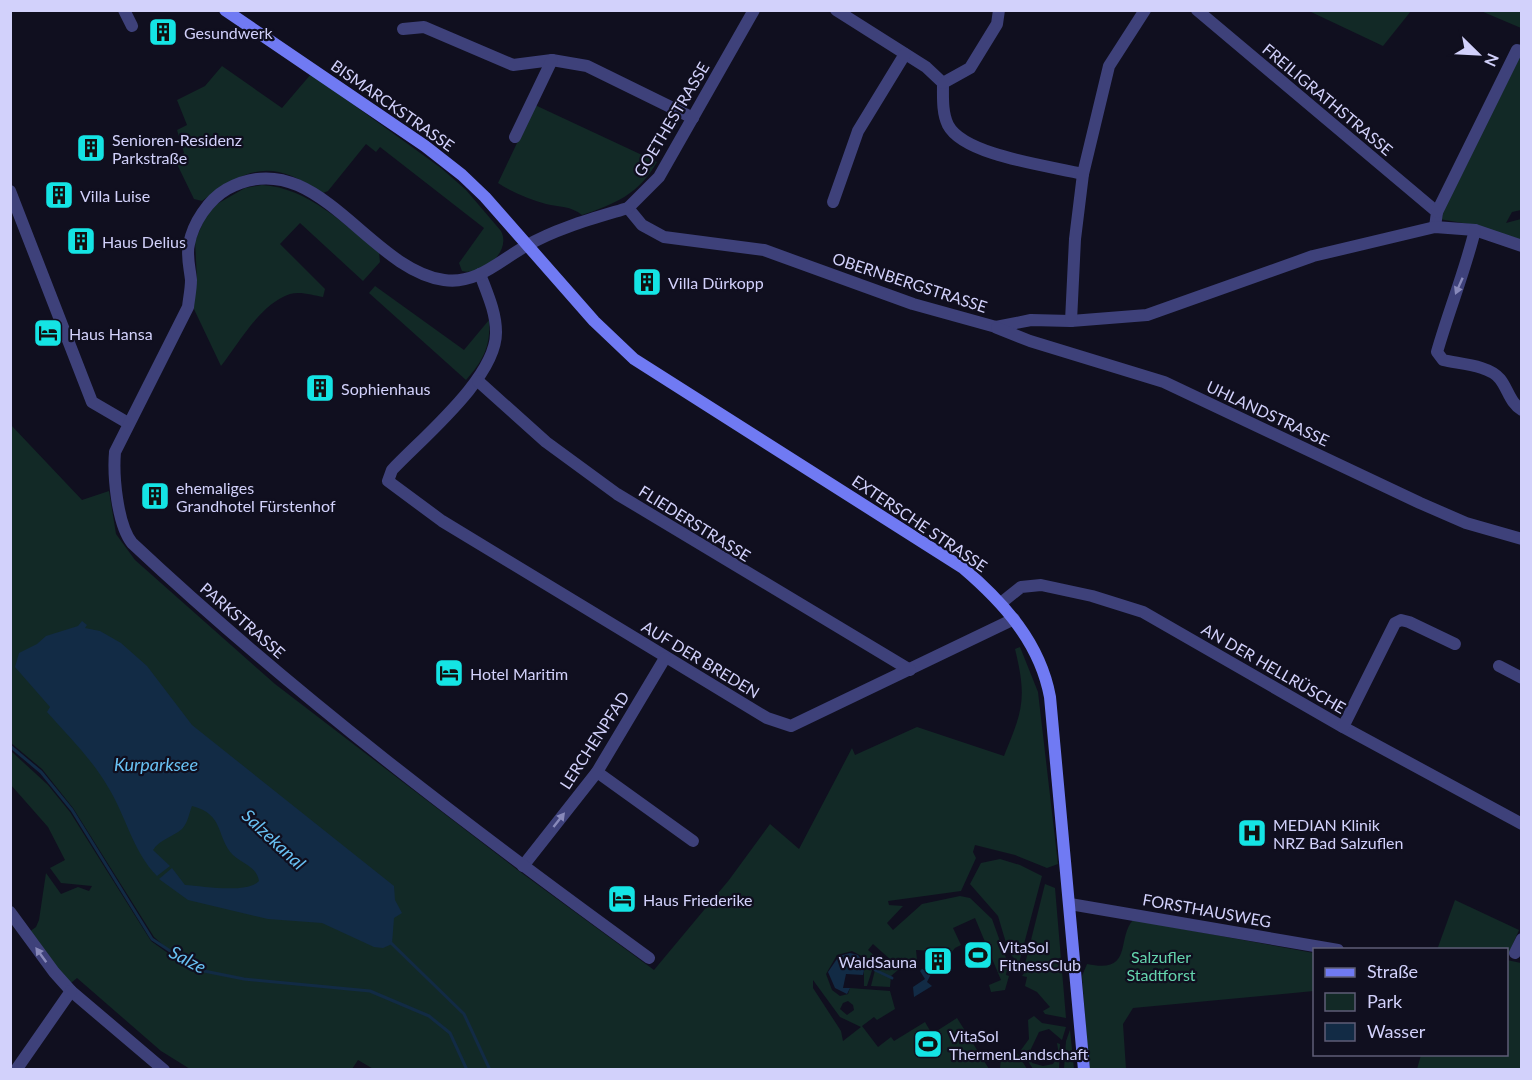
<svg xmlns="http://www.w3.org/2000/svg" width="1532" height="1080" font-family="Lato,sans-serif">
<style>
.green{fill:#122926;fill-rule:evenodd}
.water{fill:#122b45}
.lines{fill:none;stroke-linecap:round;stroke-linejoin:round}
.stream{stroke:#122b45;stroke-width:3}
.street{stroke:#3e417a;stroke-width:12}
.secondary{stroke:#707af3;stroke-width:12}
.oneway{fill:#8889ba}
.labels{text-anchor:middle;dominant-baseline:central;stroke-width:4.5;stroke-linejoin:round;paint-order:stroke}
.poi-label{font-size:16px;fill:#d2d1fb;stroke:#100f1f;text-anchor:start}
.street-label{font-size:16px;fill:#d2d1fb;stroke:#100f1f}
.park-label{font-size:16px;fill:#64d4ad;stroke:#100f1f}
.water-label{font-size:18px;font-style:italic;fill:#68c0f2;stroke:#100f1f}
</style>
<rect width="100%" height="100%" fill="#100f1f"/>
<g class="green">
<path d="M1309,11l102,-1v1l-28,35z"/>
<path d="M1481,11h40v17z"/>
<path d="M1521,48v162l-9,2 -6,11 15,-4v22l-46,-16 -36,-6z"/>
<path d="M222,66l60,42 29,-34 130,94 25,22 35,41c11,21 -19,45 -39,40l-3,-8 25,-35 -104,-81 -4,5 -10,-8 -38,47 -5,2c-54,-35 -73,-26 -121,8l-8,-2 -20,-41 10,-5 -7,-23 10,-5 -10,-25 28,-14z"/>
<path d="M535,105l122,57c-18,32 -42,42 -75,53 -11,-9 -23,-8 -36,-11 -17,-5 -33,-11 -48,-21z"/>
<path d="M262,185c47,3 81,39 117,67l1,10 -17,19 -63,-58 -20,21 45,45 -2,8c-10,-2 -23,-6 -33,-3 -30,10 -51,49 -69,72l-28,-59 4,-27 -2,-39 11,-25 11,-12 28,-16z"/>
<path d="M375,286l89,64 25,-30c2,26 -6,41 -23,60l-97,-87z"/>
<path d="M11,425l71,75 27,-9 7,43 19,26 140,124 244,187 135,99 75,-90 41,-56 29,25 53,-101 3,7 62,-28 87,29c19,-46 23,-58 11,-107l5,-2 18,45 20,172 -11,4 -32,-13 -40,-10 -2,7 3,6 -15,33 -73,10 1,4 14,1 -16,17 6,7 29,-26 38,-8 10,2 22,21 18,50h-3l-1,6 3,1 -4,14 -14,2 -2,-7 12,-5 -26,-62 -22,10 8,17 -6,3 -8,10 -15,-7 -16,-1 1,10 -17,8 -27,-24 -5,6 10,9 -3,4 -23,-12 -15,4 -11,19 6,16 8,6 8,-2 2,-6 40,3 5,18 -18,11 -3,-3 -12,9 16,21 13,-10 3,4 31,-19 7,12 25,-16 32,51 -614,1 -17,-10 -6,9h-162l-29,-18 -84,-73 -6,5 -24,-24 -18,-27 7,-5 3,-7 7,-47 15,21 17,-7 11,4 3,-5 -31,-3 -11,-15 15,-8 -17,-33 -37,-42v-34l37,34 22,27 81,129 39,28 -36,-32 -81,-129 -31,-39 -31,-26zM813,980l27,37 21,10 -18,14 -2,-10 -28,-43zM848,1001l5,4 1,5 -7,5 -7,-6 3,-6z"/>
<path d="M1000,859l20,6 22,11 -23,87 -10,-10 -11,-37 -28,-32 11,-21z"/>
<path d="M1045,884l10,4 11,130 -21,-4 -2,-3 7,-4 -13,-15 -12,-6 2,-9 -5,-1 6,-8 -3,-4z"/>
<path d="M1455,900l64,30 -12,28 -1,-8h-69z"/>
<path d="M1133,920l181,33v38l-181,17 -10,16 3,45h-37l-7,-93 5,-12c47,10 29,-25 46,-44z"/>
<path d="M883,957l15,13 -7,6 -1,11 -19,-1 4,-16z"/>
<path d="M864,959l10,5 -7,22h-3z"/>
<path d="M1507,960l14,3v106h-104l4,-14h-3l88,-1z"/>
<path d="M1034,1016l8,7 24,4 -4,13 -13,-11 -10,3 -10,21 3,10 11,3 10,-2 6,-9 -2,-12 3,1 -1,25h-26l-12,-19 8,-11 -1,-19z"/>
<path d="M1070,1030l4,39h-10l2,-28z"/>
<path d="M1017,1053l10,16h-27l1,-12z"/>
</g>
<g class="water">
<path d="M82,621l5,4 -2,3 15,3 21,12 26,23 45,59 202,161 1,14 7,13 -8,5 -2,26 -9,4 -9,-1 -52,-24 -54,-4 -80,-19 -29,-21 13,-11 13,17c18,1 62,9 74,-4 -2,-14 -16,-17 -26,-26 -17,-17 -8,-41 -41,-49 -3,7 -4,17 -10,23 -9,8 -22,10 -29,21l17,16 -13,10c-24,-24 -31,-60 -49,-89 -16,-28 -40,-51 -61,-75l3,-5 -35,-40 4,-14 18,-9 9,-8 32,-10z"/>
<path d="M850,953l8,2 7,11 -2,9 -17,-1 -3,14h7l-3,6 -12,-6 -7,-16 11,-16z"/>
<path d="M922,969l9,5 -4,8 5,4 -18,11 -1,-10 12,-8 -5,-8z"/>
</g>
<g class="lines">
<g class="stream">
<path d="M10,746l31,26 31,38 80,129 47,31 45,9 126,12 59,25 21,17 17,37"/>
<path d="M390,942l74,72 26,56"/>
<path d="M875,970l17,8"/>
</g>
<g class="street">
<path d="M124,10l8,16"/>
<path d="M836,10l90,57 17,16c0,14 -1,30 5,42 16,31 103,41 135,49"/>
<path d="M1197,10l240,202 -2,15"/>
<path d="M403,29l21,-2 89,38 39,-5 35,6 106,52"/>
<path d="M943,83l27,-15 27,-44 2,-14"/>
<path d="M515,137l37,-77"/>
<path d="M10,191l82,211 36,21"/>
<path d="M833,202l25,-71 47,-77"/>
<path d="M628,208l14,17 22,12 100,13 149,54 83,23 35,-7 40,1 76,-6 166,-59 122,-29 40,3 47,16"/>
<path d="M1437,212l80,-162"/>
<path d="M1475,230c-10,41 -26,80 -38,122l6,8c16,4 46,5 57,19 8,10 10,24 22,31"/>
<path d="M480,274c7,19 16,38 16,58 1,45 -74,106 -104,138l-4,11 54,40 325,197 24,8 223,-107"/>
<path d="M1071,321l4,-82 8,-65 26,-108 36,-56"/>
<path d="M997,328l33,13 134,41 256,121 46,20 56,16"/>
<path d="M478,381l68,61 71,52 293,176"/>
<path d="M1001,603l20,-16 20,-2 51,11 51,16 200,115 179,97"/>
<path d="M1499,666l23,12"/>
<path d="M1343,727l52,-104 6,-3 8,2 46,22"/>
<path d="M597,772l96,69"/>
<path d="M523,866l74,-94 68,-114"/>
<path d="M1070,904l268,46"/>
<path d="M10,912l44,60 17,19 93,79"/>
<path d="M1515,953l7,-14"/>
<path d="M649,958c-179,-130 -356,-264 -517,-415 -15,-19 -19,-68 -17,-91l73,-145c1,-9 3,-18 3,-27 -1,-11 -5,-25 -2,-36 4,-21 19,-44 38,-55 88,-48 140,80 217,91 33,5 56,-20 82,-34 31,-18 69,-28 102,-38l31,-31 95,-167"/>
<path d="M16,1070l55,-79"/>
</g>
<path class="secondary" d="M225,10l200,136 37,29 23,22 109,124 40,38 329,209c41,35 77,75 87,129l34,373"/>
</g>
<defs><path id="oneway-solid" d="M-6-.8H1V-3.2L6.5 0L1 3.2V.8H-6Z" transform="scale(1.5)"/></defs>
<g class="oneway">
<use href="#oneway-solid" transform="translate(1459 286) rotate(114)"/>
<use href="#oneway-solid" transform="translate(559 820) rotate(-52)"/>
<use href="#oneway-solid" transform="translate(41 955) rotate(-126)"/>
</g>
<defs>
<g id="building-square" transform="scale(1.5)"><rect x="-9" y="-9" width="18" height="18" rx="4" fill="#14e4e4" stroke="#100f1f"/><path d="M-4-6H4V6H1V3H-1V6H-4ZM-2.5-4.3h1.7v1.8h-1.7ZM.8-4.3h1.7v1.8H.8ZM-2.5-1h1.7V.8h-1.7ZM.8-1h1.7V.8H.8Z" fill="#111"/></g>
<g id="hotel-square" transform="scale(1.5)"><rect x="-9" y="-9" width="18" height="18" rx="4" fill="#14e4e4" stroke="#100f1f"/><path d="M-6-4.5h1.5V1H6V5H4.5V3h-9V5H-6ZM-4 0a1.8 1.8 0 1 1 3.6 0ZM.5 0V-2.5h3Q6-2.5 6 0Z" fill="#111"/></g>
<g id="hospital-square" transform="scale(1.5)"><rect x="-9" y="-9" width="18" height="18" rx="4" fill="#14e4e4" stroke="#100f1f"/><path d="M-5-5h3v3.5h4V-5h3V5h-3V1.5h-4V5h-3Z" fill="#111"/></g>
<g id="stadium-square" transform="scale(1.5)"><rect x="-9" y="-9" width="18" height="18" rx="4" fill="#14e4e4" stroke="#100f1f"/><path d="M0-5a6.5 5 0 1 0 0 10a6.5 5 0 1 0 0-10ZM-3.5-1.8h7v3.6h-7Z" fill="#111"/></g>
</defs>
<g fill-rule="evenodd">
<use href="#building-square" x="163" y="32"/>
<use href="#building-square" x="91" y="148"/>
<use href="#building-square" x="59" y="195"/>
<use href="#building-square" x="81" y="241"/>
<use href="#building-square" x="647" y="282"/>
<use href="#hotel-square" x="48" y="333"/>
<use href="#building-square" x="320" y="388"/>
<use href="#building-square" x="155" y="496"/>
<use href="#hotel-square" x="449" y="673"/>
<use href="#hospital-square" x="1252" y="833"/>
<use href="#hotel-square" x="622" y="899"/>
<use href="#stadium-square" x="978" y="955"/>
<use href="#building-square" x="938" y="961"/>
<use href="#stadium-square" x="928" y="1044"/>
</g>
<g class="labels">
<g class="poi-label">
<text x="184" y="32">Gesundwerk</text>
<text x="112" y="139">Senioren-Residenz<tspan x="112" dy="18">Parkstraße</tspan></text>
<text x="80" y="195">Villa Luise</text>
<text x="102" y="241">Haus Delius</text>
<text x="668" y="282">Villa Dürkopp</text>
<text x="69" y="333">Haus Hansa</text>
<text x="341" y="388">Sophienhaus</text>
<text x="176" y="487">ehemaliges<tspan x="176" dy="18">Grandhotel Fürstenhof</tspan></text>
<text x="470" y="673">Hotel Maritim</text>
<text x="1273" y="824">MEDIAN Klinik<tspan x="1273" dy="18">NRZ Bad Salzuflen</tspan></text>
<text x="643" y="899">Haus Friederike</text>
<text x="999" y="946">VitaSol<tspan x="999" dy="18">FitnessClub</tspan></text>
<text x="917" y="961" text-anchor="end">WaldSauna</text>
<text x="949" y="1035">VitaSol<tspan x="949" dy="18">ThermenLandschaft</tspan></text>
</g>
<g class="street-label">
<text transform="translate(1328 99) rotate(40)">FREILIGRATHSTRASSE</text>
<text transform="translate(393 105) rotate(35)">BISMARCKSTRASSE</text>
<text transform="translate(671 119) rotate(-59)">GOETHESTRASSE</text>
<text transform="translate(910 282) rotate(18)">OBERNBERGSTRASSE</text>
<text transform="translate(1268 413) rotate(25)">UHLANDSTRASSE</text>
<text transform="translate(695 523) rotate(32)">FLIEDERSTRASSE</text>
<text transform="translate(920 523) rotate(34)">EXTERSCHE STRASSE</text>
<text transform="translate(243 620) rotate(41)">PARKSTRASSE</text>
<text transform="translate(701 659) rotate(31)">AUF DER BREDEN</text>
<text transform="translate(1274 668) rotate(30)">AN DER HELLRÜSCHE</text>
<text transform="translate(594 740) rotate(-57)">LERCHENPFAD</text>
<text transform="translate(1207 910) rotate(10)">FORSTHAUSWEG</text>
</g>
<g class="park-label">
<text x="1161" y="956">Salzufler<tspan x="1161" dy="18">Stadtforst</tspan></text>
</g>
<g class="water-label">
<text x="156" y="764">Kurparksee</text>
<text transform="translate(274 839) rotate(43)">Salzekanal</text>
<text transform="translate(188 959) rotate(28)">Salze</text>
</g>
</g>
<rect width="1532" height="1080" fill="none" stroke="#d2d1fb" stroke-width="24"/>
<rect x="1313" y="948" width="195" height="108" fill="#100f1f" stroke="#5e5d77" stroke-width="1.5"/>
<rect x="1325" y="968" width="30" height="9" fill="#707af3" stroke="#5e5d77" stroke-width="1.5"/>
<text x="1367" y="978" font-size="18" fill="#d2d1fb">Straße</text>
<rect x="1325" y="993" width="30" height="18" fill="#122926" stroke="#5e5d77" stroke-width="1.5"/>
<text x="1367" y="1008" font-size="18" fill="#d2d1fb">Park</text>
<rect x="1325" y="1023" width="30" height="18" fill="#122b45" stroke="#5e5d77" stroke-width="1.5"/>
<text x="1367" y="1038" font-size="18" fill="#d2d1fb">Wasser</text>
<g transform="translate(1478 54) rotate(114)" stroke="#100f1f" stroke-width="4.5" paint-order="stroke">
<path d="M0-4.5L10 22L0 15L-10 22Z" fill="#d2d1fb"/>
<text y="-9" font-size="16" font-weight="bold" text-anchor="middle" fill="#d2d1fb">N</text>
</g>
</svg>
